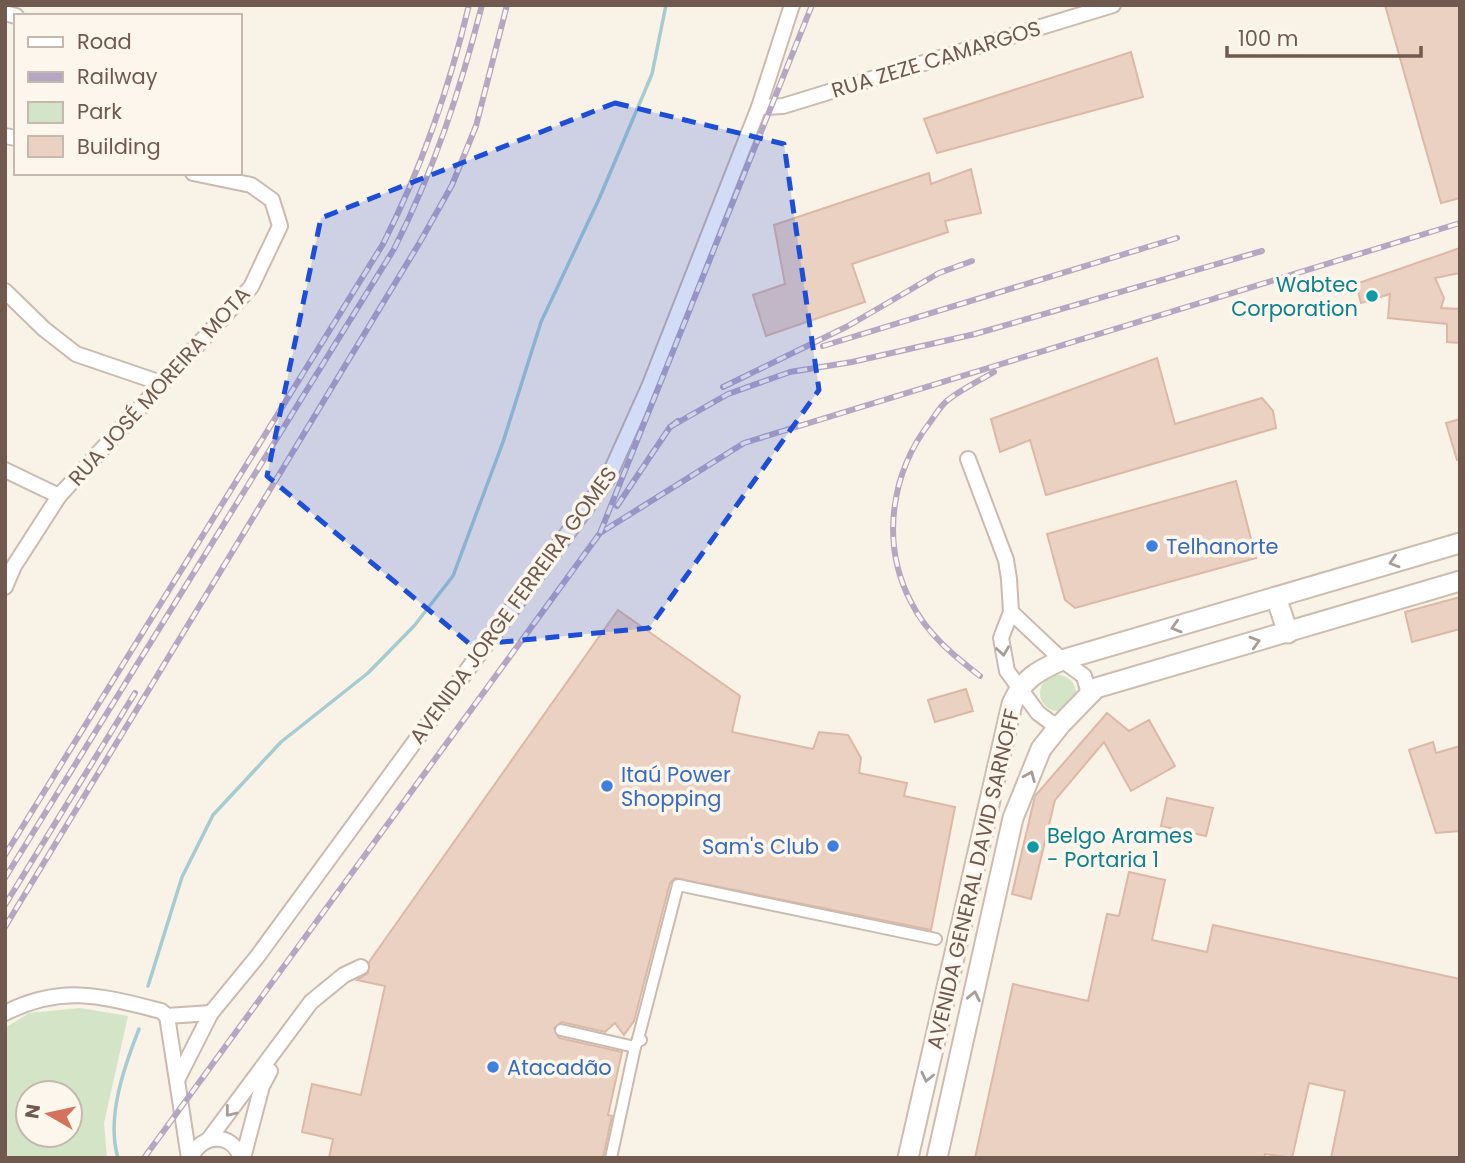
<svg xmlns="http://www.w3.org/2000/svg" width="1465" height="1163" font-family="Poppins,sans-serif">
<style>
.green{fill:#d4e5c7;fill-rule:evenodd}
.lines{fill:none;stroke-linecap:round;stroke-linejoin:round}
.stream{stroke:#a6cbd1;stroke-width:3.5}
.building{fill:#ebd1c2;stroke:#dcb8a5;stroke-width:2}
.pedestrian-casing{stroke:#cabaaf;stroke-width:14}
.minor-casing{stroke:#cabaaf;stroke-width:18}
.secondary-casing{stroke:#cebcaf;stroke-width:23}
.pedestrian{stroke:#fff;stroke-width:10}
.minor{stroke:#fff;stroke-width:14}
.secondary{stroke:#fff;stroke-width:19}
.rail-casing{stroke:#b5a7c2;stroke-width:6}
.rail{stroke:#fdf6ed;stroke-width:3.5;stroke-dasharray:10;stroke-linecap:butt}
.oneway{stroke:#a99c95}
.marked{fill:#1d4ed8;fill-opacity:0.2;stroke:#1d4ed8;stroke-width:5;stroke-dasharray:14 9;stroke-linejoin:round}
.culture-dot{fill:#0f9aa8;stroke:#fdf6ed;stroke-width:2.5}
.shop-dot{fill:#3f7fe0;stroke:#fdf6ed;stroke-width:2.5}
.labels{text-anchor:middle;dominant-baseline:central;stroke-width:7;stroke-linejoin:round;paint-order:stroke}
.street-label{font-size:21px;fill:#705a4f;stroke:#fdf6ed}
.culture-label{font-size:21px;fill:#0d838f;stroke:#fdf6ed;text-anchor:end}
.shop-label{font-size:21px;fill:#366cbe;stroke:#fdf6ed;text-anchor:start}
</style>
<rect width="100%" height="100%" fill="#f9f2e7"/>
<g class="green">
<circle cx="1058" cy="693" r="18"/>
<path d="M80,1008l48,8 -24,107 3,35h-102v-130l24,-15zM28,1093h42v42h-42z"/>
</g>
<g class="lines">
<g class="stream">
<path d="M148,986l34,-109 31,-62 68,-73 87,-69 46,-47 39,-50 50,-134 38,-120 58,-123 53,-125 14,-69"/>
<path d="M118,1158c-12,-40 6,-91 21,-129"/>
</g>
</g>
<g class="building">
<path d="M1385,5h75v193l-19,5z"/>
<path d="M1131,52l12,45 -206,56 -13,-34z"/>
<path d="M971,169l10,44 -36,8 3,11 -96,32 13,38 -99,34 -13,-41 32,-11 -11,-59 155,-52 2,11z"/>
<path d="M1460,248v25l-25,5 9,20 -3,10 19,1v34l-13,-1v-18l-59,-6 2,-24 -29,9 -5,-19z"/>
<path d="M1157,358l18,66 87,-26 11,13 3,17 -230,67 -16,-55 -30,12 -9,-33z"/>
<path d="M1460,419v40l-3,1 -11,-37z"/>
<path d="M1236,481l20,77 -181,50 -10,-8 -18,-66z"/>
<path d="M1460,597v32l-48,13 -7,-30z"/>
<path d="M618,610l122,86 -8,36 81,17 6,-17 29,3 13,23 -2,15 48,10 -3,13 51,11 -24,123 -256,-52 -5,5 -36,138 -10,14 -9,-12 -10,9 -43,-10 -8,6 5,10 63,14 -14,63 4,1 -9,42h-274l4,-19 -31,-7 10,-48 49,11 24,-109 -28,-6 11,-7 1,-11z"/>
<path d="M966,689l7,22 -38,11 -7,-22z"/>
<path d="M1107,713l22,18 20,-11 26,46 -44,25 -27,-49 -49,58 -24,99 -19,-5 23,-98z"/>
<path d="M1433,742l3,11 24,-7v85l-24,2 -27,-83z"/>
<path d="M1167,798l46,10 -7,28 -45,-10z"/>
<path d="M1129,872l36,8 -13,60 55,12 6,-27 247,54v179h-129l14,-67 -36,-8 -17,75 -27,-4 -1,4h-289l38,-174 75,17 19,-87 12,2z"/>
</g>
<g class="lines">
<g class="pedestrian-casing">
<g id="pedestrian">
<path d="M561,1030l74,17"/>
<path d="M638,1039l40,-154 258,54"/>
<path d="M611,1158l24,-111 3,-8 3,1"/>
</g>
</g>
<g class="minor-casing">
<g id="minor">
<path d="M5,13l11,3"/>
<path d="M759,107l24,-1 330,-101"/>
<path d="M5,136l11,2"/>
<path d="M5,291l39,38 32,25 85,29"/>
<path d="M968,459l38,101 3,19 2,33 -10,26 6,33 31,42 12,9 10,3"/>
<path d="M5,470l54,26"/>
<path d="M5,587l9,-21 45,-70 192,-209 29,-61 -8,-26 -21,-15 -58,-12"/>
<path d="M1011,612l51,48 22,16 5,18"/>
<path d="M5,1013c57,-29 97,-17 156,-2l6,5 44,-3"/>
<path d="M167,1016l22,142"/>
<path d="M177,1080l34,-67 46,-56 351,-479 41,-91 110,-280 33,-102"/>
<path d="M209,1139l102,-137 33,-27 17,-8"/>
<path d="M191,1158c10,-25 41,-26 50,0"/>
<path d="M243,1158l19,-72 8,-15"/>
</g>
</g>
<g class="secondary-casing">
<g id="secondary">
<path d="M1276,597l12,36"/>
<path d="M908,1158l104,-454c11,-25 25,-33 50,-44l398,-117"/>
<path d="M937,1158l76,-340 28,-69 19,-24 36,-37 364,-107"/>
</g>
</g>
<use href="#pedestrian" class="pedestrian"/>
<use href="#minor" class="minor"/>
<use href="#secondary" class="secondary"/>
<g class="rail-casing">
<g id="rail">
<path d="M823,346l354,-108"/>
<path d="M723,387l125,-61 91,-53 33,-12"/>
<path d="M670,427l58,-33 62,-22 62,-10 123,-28 287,-83"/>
<path d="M617,506l53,-79 8,-6"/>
<path d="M600,533l212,-528"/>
<path d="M980,676c-27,-21 -53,-42 -69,-74 -31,-59 -20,-130 20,-181 5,-7 10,-16 17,-21 14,-11 31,-19 46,-28"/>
<path d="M5,855l378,-611c39,-77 66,-155 86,-239"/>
<path d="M5,878l389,-629c40,-79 66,-158 88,-244"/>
<path d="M5,905l130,-212"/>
<path d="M5,927l415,-685 32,-57 24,-59 31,-121"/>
<path d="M144,1158l456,-625 144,-90 716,-220"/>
</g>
</g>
<use href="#rail" class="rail"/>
</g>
<defs><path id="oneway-chevron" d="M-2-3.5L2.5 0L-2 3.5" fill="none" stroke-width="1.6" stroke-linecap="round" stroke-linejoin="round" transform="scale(1.75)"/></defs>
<g class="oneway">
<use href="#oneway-chevron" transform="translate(1394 562) rotate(163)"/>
<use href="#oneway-chevron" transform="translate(1176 627) rotate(164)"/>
<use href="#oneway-chevron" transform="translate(1255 642) rotate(-16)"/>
<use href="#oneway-chevron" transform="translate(1003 651) rotate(82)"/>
<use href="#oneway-chevron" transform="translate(1030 776) rotate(-67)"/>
<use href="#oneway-chevron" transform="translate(974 996) rotate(-78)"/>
<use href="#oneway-chevron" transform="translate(927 1077) rotate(103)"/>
<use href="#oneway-chevron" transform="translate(230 1112) rotate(128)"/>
</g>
<path class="marked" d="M615,103l169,41 35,246 -170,238 -178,17 -204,-169 54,-258z"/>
<g class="culture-dot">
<circle cx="1372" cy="296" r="7"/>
<circle cx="1033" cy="847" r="7"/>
</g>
<g class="shop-dot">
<circle cx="1152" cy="546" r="7"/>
<circle cx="607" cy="786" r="7"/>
<circle cx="833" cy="846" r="7"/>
<circle cx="493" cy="1067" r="7"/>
</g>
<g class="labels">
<g class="street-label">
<text transform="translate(936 59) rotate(-17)">RUA ZEZE CAMARGOS</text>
<text transform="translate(159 386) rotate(-48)">RUA JOSÉ MOREIRA MOTA</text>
<text transform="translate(513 605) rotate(-54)">AVENIDA JORGE FERREIRA GOMES</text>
<text transform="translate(973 879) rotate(-77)">AVENIDA GENERAL DAVID SARNOFF</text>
</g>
<g class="culture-label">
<text x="1358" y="284">Wabtec<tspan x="1358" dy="24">Corporation</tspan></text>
<text x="1047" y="835" text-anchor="start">Belgo Arames<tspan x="1047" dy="24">- Portaria 1</tspan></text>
</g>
<g class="shop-label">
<text x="1166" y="546">Telhanorte</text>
<text x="621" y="774">Itaú Power<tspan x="621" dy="24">Shopping</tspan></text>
<text x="819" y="846" text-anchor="end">Sam's Club</text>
<text x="507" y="1067">Atacadão</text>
</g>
</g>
<rect width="1465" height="1163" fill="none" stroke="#705a4f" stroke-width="14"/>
<rect x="14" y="14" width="228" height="161" fill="#fdf6ed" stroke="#c5b8ae" stroke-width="2"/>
<rect x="28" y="37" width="35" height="10" fill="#ffffff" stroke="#c5b8ae" stroke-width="2"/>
<text x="77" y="49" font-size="21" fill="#705a4f">Road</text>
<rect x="28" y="72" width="35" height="10" fill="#b5a7c2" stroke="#c5b8ae" stroke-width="2"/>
<text x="77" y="84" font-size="21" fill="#705a4f">Railway</text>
<rect x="28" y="102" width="35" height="21" fill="#d4e5c7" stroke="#c5b8ae" stroke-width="2"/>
<text x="77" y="119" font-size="21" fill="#705a4f">Park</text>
<rect x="28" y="136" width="35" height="21" fill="#ebd1c2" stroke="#c5b8ae" stroke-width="2"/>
<text x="77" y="154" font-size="21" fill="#705a4f">Building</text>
<g transform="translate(49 1114) rotate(279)"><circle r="33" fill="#fdf6ed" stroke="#c5b8ae" stroke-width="2"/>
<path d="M0-5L12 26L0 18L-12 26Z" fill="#d4735c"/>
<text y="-10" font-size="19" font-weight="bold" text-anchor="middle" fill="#705a4f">N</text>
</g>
<path d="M1227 46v10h194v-10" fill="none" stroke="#705a4f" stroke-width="3.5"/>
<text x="1238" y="46" font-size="21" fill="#705a4f" stroke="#fdf6ed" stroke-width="5" paint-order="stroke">100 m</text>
</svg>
